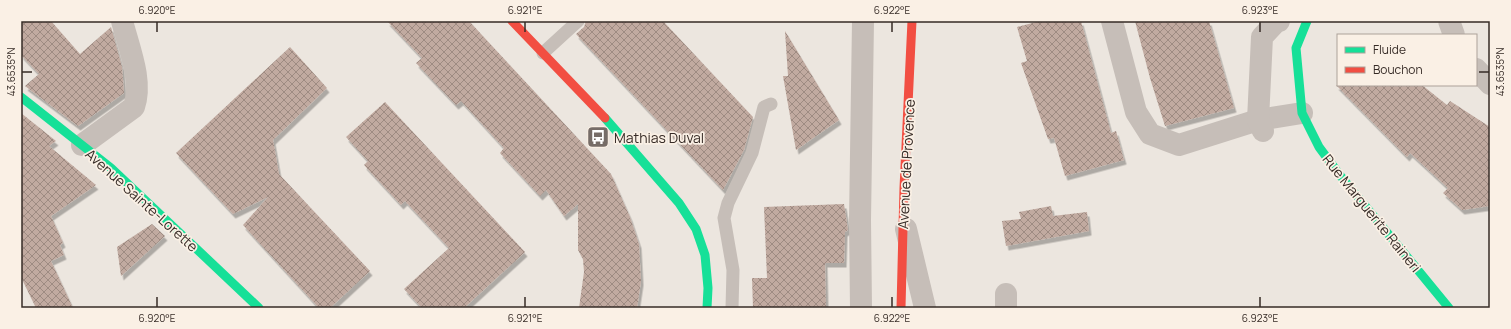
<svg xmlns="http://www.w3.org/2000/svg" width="1511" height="329" font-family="Manrope,sans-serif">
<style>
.building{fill:url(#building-cross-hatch);filter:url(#shadow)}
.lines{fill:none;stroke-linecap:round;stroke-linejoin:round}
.lane{stroke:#c6beb8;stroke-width:13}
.street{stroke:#c6beb8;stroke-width:22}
.fast{stroke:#16e098;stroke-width:9}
.jam{stroke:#f24e42;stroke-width:9}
.ticks{fill:none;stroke:#362b26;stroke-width:1.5}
.labels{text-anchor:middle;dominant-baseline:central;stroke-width:3.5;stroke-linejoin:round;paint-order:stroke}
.poi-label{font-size:14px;fill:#362b26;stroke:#faf0e5;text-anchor:start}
.street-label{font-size:14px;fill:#362b26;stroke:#faf0e5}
.neatline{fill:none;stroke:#362b26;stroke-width:1.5}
.ticks-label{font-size:10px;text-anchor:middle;fill:#362b26}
</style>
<defs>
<pattern id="building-cross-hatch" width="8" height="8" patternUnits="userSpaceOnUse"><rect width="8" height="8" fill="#c1aaa0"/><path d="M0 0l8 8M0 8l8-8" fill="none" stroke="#9e8b82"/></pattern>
<filter id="shadow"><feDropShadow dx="2.5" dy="4.5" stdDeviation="0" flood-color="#0004"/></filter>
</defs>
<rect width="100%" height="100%" fill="#ece6df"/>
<g class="building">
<path d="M21,21h30l29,33 31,-27 11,40 2,26 -46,33 -53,-40 14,-12 -18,-19z"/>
<path d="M387,21h82l142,153 19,43 9,27 2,37 -4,27h-58l5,-36 -1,-13 -5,-9v-46l-14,12 -18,-26 -6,6 -40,-43 4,-5 -43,-47 -5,4 -40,-42 6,-5z"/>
<path d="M586,21h77l90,96 -9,33 -21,40 -147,-156 8,-7z"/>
<path d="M1040,21h41l30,112 5,-2 8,29 -59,16 -11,-38 -6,1 -27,-76 6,-2 -10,-34z"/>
<path d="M1135,21h74l25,87 -69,18 -15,-48z"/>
<path d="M785,31l54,89 -43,30 -13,-74h5z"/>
<path d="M290,47l37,41 -54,52 6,34 91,97 -40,37h-11l-76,-83 25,-28 -35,17 -57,-61z"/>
<path d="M1336,85h86l25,20 3,-4 40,26v79l-28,4 -19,-17 5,-5 -38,-35 -3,4z"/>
<path d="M385,102l140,150 -61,56h-42l-18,-19 45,-41 -44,-47 -4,4 -37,-40 4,-4 -22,-24z"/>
<path d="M21,113l35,28 -7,5 47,39 -45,31 12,27 -3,2 4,10 -13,6 22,47h-37l-15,-31z"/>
<path d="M844,204l4,26 -3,2 -1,31h-19l1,45h-73l-1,-30h15l-3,-71z"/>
<path d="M1051,206l2,10 34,-4 2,19 -83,15 -4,-25 19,-2 -2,-7z"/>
<path d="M152,224l13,12 -44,40 -4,-29z"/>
</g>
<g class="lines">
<g class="lane">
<path d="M543,53l35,-32"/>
<path d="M732,308l1,-38 -9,-52 4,-15 24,-50 12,-46 7,-3"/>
</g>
<g class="street">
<path d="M1112,21l24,91 14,22 29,11 79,-25 44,-7"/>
<path d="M1449,21l5,14"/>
<path d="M1476,69l14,15"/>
<path d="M1263,131l-5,-11 4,-83 14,-15 3,-1"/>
<path d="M82,145l52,-38c9,-26 -5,-59 -12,-86"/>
<path d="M906,229l19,79"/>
<path d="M1006,294v14"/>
<path d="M861,308l-1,-88 3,-199"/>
</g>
<g class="fast">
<path d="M1307,21l-11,27 6,65 17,34 20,27 110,134"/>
<path d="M21,97l90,71 148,140"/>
<path d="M605,118l74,85 17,26 9,26 3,33 -1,20"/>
</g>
<g class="jam">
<path d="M512,21l93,97"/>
<path d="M901,308l3,-120 8,-167"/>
</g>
</g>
<path class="ticks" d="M157,22v10M525,22v10M892,22v10M1260,22v10M22,72h10M1479,72h10M157,297v10M525,297v10M892,297v10M1260,297v10"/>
<defs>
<g id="bus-square" transform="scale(1.15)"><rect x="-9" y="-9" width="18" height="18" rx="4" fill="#766c67" stroke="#faf0e5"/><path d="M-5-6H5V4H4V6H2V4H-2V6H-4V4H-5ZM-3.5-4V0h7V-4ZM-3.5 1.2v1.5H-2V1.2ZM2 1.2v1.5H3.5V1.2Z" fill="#fff"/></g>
</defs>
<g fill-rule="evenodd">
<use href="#bus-square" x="598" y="137"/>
</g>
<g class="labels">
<g class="poi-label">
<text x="614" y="137">Mathias Duval</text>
</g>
<g class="street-label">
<text transform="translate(906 164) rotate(-87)">Avenue de Provence</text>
<text transform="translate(142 200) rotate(42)">Avenue Sainte-Lorette</text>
<text transform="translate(1372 213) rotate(51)">Rue Marguerite Raineri</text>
</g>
</g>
<rect width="1511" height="329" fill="none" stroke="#faf0e5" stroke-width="44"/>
<rect x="1337" y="34" width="140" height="52" fill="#faf0e5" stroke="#aca199"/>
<rect x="1345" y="47" width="20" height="6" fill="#16e098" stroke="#aca199"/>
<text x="1373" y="54" font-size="12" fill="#362b26">Fluide</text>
<rect x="1345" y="67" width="20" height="6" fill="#f24e42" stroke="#aca199"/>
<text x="1373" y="74" font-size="12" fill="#362b26">Bouchon</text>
<rect x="22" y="22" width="1467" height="285" class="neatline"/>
<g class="ticks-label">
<text x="157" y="14">6.920°E</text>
<text x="525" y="14">6.921°E</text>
<text x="892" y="14">6.922°E</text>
<text x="1260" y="14">6.923°E</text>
<text transform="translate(11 72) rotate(-90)" y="4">43.6535°N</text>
<text transform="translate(1500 72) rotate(-90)" y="4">43.6535°N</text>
<text x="157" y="322">6.920°E</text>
<text x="525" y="322">6.921°E</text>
<text x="892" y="322">6.922°E</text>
<text x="1260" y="322">6.923°E</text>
</g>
</svg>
